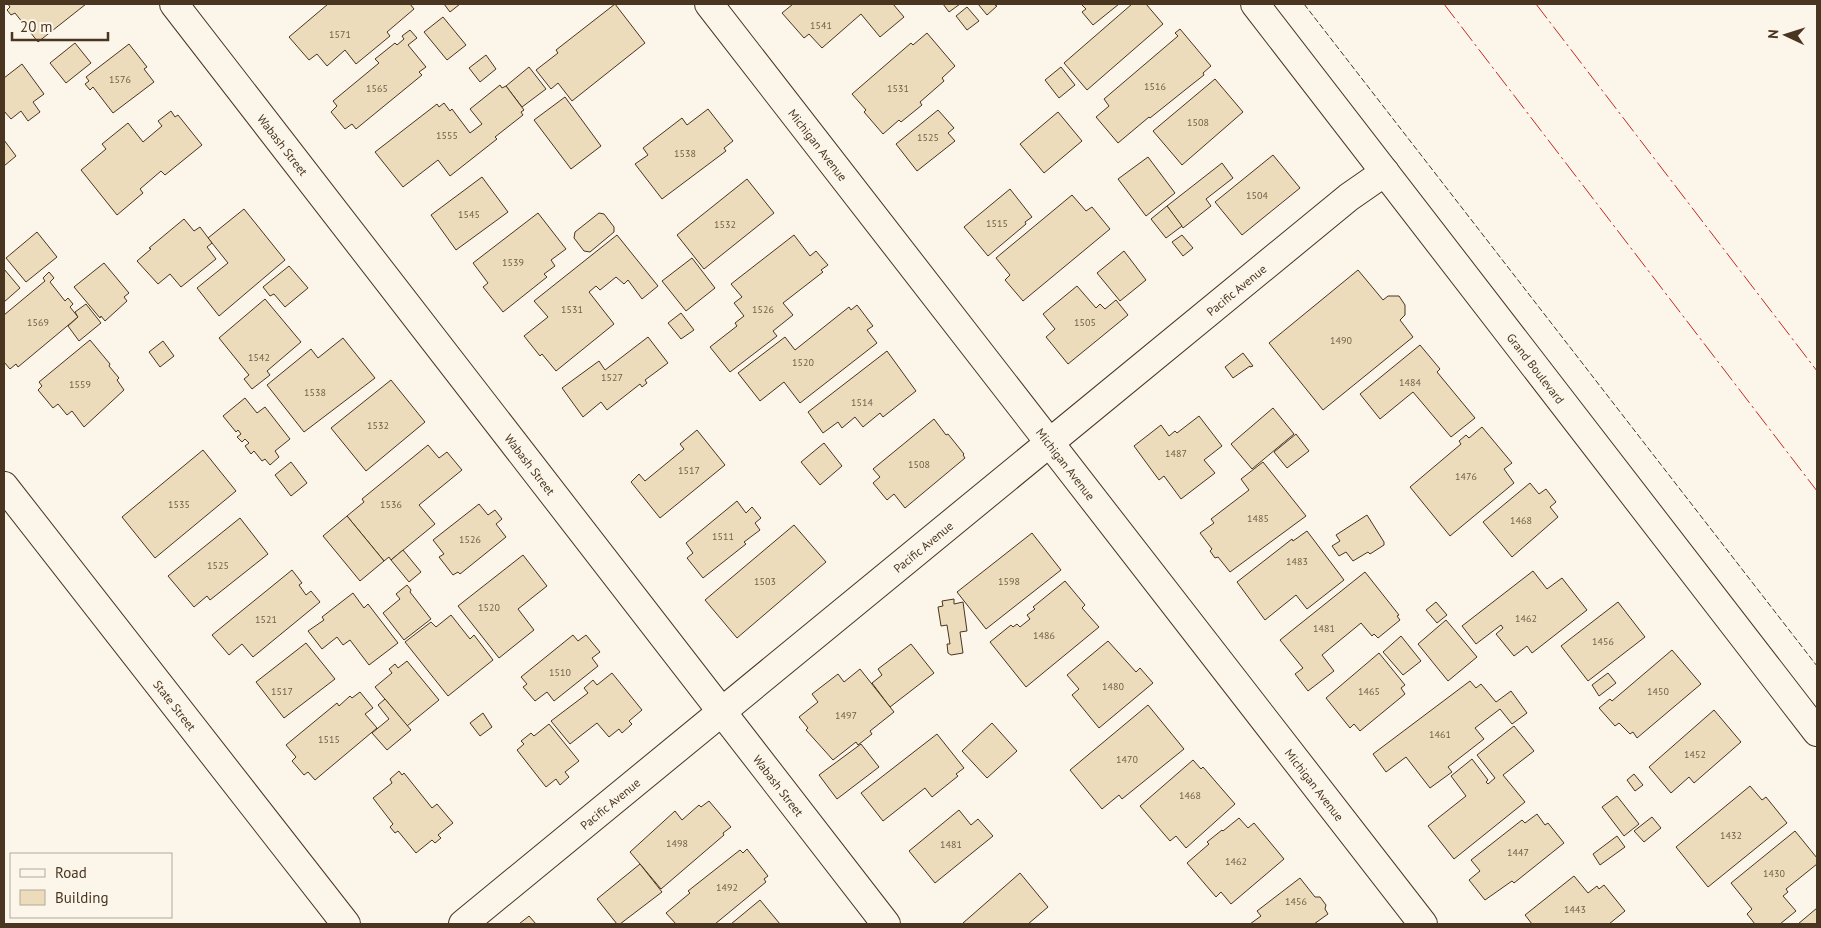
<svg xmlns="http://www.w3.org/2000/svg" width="1821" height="928" font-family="'PT Sans',sans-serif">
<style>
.building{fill:#ecdcbc;stroke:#4a3520}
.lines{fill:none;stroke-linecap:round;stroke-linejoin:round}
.minor-casing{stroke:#4a3520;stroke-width:30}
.minor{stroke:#fbf6e9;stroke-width:28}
.fence{stroke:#4a3520;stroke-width:1;stroke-dasharray:6 2.5;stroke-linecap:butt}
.power{stroke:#c62828;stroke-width:1;stroke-dasharray:18 4 2.5 4;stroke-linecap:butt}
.labels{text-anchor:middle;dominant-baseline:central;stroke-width:4;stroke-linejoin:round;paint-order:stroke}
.number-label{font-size:10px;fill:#725f47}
.street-label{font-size:12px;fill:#4a3520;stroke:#fbf6e9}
</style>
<rect width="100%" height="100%" fill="#fbf6e9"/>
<!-- building -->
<g class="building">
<polygon points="8,4 86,4 38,42 15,13 11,15 7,10 10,7"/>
<polygon points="328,4 410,4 414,9 387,32 390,36 356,64 345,50 327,66 317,54 309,60 289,37"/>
<polygon points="444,4 460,4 450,12"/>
<polygon points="615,4 645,43 572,101 558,83 551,89 536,70 558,53 556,50"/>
<polygon points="793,4 893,4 904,17 880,37 861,14 822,48 809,34 804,38 782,13"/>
<polygon points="943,4 960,4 949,12"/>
<polygon points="978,4 997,4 995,5 997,6 987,15"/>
<polygon points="1081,4 1119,4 1093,25 1082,12 1086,9"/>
<polygon points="1132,4 1146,4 1163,24 1087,90 1064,63"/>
<polygon points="967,7 979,21 967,30 956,16"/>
<polygon points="443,17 466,45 447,60 424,32"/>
<polygon points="1180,29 1211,66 1203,73 1204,75 1190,86 1150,118 1149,117 1118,143 1096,117 1109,106 1104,99 1178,36 1175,33"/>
<polygon points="410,30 417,38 408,45 426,67 419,72 422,75 356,129 352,124 345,129 331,112 337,106 333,101 379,63 375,59 395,43 397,45 404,39 402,36"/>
<polygon points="927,33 955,66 942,78 944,81 920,102 922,105 901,122 899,120 883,134 864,112 866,110 852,94 911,43 913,45"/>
<polygon points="75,43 91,63 66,83 50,63"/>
<polygon points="129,44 147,67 144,69 154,82 113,113 93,87 90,90 85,84 89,81 86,77"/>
<polygon points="486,55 496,69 480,82 469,68"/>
<polygon points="22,64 44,94 33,102 40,112 28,121 21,111 11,119 4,111 4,78"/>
<polygon points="529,67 546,89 522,107 506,86"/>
<polygon points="1061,67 1075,85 1059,98 1045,80"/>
<polygon points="1215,79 1243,112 1182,165 1153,131"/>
<polygon points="500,85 502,88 506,86 524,110 521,112 523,115 495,137 497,139 450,176 438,160 403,187 375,152 437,104 439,107 444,103 450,111 452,109 470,133 482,124 470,109"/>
<polygon points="565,97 601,146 571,169 534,120"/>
<polygon points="708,109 733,141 724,148 726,151 662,199 635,164 648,155 643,148 682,118 687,125"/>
<polygon points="938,110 954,128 948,133 955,141 917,171 896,144"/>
<polygon points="171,111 175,117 178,115 202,145 165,175 161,171 140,189 143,193 117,215 81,170 106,149 102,144 128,123 143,142 162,126 158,121"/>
<polygon points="1058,112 1082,141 1044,173 1020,144"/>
<polygon points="4,140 16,156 4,166"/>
<polygon points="1273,155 1300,188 1242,235 1215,202"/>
<polygon points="1148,157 1175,193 1146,216 1118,179"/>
<polygon points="1222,163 1233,178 1206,199 1211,206 1183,228 1167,206"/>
<polygon points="482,177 508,212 456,250 431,215"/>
<polygon points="747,179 774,213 704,269 677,235"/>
<polygon points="1010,189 1032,217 1025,222 1026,224 988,256 964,227"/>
<polygon points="1072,195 1086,211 1092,207 1110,229 1023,301 1005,280 1010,275 996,258"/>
<polygon points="1167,206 1182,226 1166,238 1151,219"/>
<polygon points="244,209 285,260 219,316 197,288 228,263 208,238"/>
<polygon points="538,213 566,249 551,260 555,266 544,274 547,277 503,312 483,287 488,283 473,263"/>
<polygon points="599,213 604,214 614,227 614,232 590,252 584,251 574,238 575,232"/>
<polygon points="184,219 194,231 200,227 212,243 207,247 216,259 181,287 170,274 158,284 137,261 151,249 149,248"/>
<polygon points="37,232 57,257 26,282 6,258"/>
<polygon points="617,235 658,286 642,299 628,280 624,284 616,277 600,290 596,286 589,292 614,324 556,371 542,354 540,356 524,336 548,317 534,301"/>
<polygon points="794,235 810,256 816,251 828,265 821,270 823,272 783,303 793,315 773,331 777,336 730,372 710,347 737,326 735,323 744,316 734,303 742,297 731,284"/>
<polygon points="1182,235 1193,248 1183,256 1172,242"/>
<polygon points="1124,251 1146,280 1120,301 1097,273"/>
<polygon points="692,258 715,288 686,311 662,281"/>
<polygon points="104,263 129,293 124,297 127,301 105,321 101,316 100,318 74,287"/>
<polygon points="289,266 308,288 285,307 274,294 270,296 263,287"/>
<polygon points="4,269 20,288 4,302"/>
<polygon points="1358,270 1383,300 1388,296 1399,296 1405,305 1405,315 1400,320 1413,337 1323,410 1269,343"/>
<polygon points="49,272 54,278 50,282 65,301 68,298 73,304 70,307 78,317 18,367 16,364 10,369 4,362 4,315 45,281 43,278"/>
<polygon points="1077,286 1096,308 1100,304 1105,309 1116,300 1128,315 1068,364 1046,337 1055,329 1043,314"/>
<polygon points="265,299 301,342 267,371 270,375 252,389 244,379 249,375 219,338"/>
<polygon points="86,304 101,323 79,341 68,326 78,317 75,312"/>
<polygon points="857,305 873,326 867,330 877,343 800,403 784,382 760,401 738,373 785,337 795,350 849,307 851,310"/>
<polygon points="681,313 694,330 681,339 668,323"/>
<polygon points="648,337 668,363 645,380 647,383 642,387 640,384 607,410 601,402 583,417 562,388 599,361 605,370"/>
<polygon points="343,338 375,378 304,432 267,385 311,349 318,358"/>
<polygon points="90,340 110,364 109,366 119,378 117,380 124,390 84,427 72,411 67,415 58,404 53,408 38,390 42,386 39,382"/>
<polygon points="163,341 174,356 160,367 149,352"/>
<polygon points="1420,345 1440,369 1437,372 1475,418 1451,437 1413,392 1380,419 1360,394"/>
<polygon points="887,351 916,391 883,417 880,413 863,427 855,417 842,428 838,422 823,433 808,412"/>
<polygon points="1243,353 1253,366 1250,367 1250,366 1233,378 1225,367"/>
<polygon points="391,380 425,422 366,471 331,428"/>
<polygon points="245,398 257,413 265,407 290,439 275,451 279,457 270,465 265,459 262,461 254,451 251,454 245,446 249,443 245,439 242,442 237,437 241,434 238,430 236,432 223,416"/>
<polygon points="1273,408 1294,434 1252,469 1231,444"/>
<polygon points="1199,416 1222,446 1204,460 1215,473 1181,499 1164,476 1159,480 1134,446 1161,425 1169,436 1175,431 1177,433"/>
<polygon points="934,419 946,435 948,434 964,454 963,455 965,458 905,508 894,494 887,500 873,483 880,477 873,469"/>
<polygon points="1482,427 1512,463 1504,469 1514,483 1450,536 1410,487 1461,444 1459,441 1466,435 1469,438"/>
<polygon points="697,430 725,465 660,518 631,482 639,474 645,481 684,449 680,444"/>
<polygon points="1296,434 1309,451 1287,468 1274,452"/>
<polygon points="824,443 842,466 820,485 801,462"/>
<polygon points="428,445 439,458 447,452 462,470 419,505 435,524 391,560 389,557 384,561 347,516 364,502 362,499"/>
<polygon points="203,450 236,491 155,558 122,517"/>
<polygon points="291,462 307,483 291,496 275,475"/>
<polygon points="1263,462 1306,516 1230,572 1218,557 1215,558 1210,551 1212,549 1200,533 1214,523 1211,519 1249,490 1241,479"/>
<polygon points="1530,483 1539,494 1546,489 1556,502 1550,507 1558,517 1512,557 1483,522"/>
<polygon points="737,501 746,513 752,507 761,518 755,523 760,530 744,542 746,544 703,578 687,558 693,553 686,543"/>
<polygon points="479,504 488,515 495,510 502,519 496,524 506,537 460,574 458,572 453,575 439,557 444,554 433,540"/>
<polygon points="1367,515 1384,542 1384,545 1370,554 1368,552 1353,561 1346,552 1339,556 1332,546 1340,541 1336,535"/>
<polygon points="347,516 384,561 360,581 323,536"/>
<polygon points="240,518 268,554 210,600 207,596 194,607 168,576"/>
<polygon points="794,525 826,562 737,638 705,600"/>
<polygon points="1307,531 1344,580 1307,609 1296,595 1265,620 1237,582 1292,539 1293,541"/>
<polygon points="1032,533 1061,570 986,629 957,592"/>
<polygon points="403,550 421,572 409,582 391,560"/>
<polygon points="523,555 547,586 518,609 534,630 499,658 458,606"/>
<polygon points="292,570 302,583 299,585 306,595 311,591 320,602 253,657 242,644 229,655 212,635"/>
<polygon points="1533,571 1547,589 1562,578 1587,610 1532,653 1527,646 1514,656 1496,634 1503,628 1501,625 1476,644 1462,626"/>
<polygon points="1365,572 1399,615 1397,616 1400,620 1378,638 1374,634 1372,636 1361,623 1322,655 1334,671 1308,691 1295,674 1303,668 1280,640"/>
<polygon points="1065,581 1085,605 1082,608 1099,627 1026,687 990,642 1011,625 1013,627 1017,624 1020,627 1030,619 1027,615 1035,609 1033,607"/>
<polygon points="407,585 411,590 410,592 431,619 404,640 383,613 400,599 396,594"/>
<polygon points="353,593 364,608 368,604 398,643 369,665 350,640 343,645 337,637 322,649 308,631 324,620 322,617"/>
<polygon points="954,599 954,604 963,602 967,631 960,632 963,653 951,655 948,653 947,644 950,644 947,625 941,626 938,607 943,606 942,601"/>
<polygon points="1436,602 1447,615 1437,623 1426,610"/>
<polygon points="1618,602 1645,637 1588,681 1561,646"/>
<polygon points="451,615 470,639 474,635 493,660 448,696 405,642 431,622 436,627"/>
<polygon points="1446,620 1477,657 1448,681 1418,644"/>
<polygon points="573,635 578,641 586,635 600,652 592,658 598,666 554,701 547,692 535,701 523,687 527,684 521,677"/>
<polygon points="1401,636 1421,661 1403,675 1383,652"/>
<polygon points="1108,641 1136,672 1140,668 1153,683 1099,728 1072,695 1079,689 1067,675"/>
<polygon points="306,643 335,679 284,718 256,682"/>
<polygon points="911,644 934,673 890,707 872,683 882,675 878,669"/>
<polygon points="1672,650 1701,684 1637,738 1633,732 1630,734 1619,723 1615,726 1599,708 1610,699 1612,701"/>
<polygon points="1379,653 1405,685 1401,688 1405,694 1360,731 1354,724 1350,728 1326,698"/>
<polygon points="407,661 439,700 407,726 375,687 392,673 389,669 395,664 398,668"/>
<polygon points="860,669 894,712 870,731 872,734 858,745 856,742 833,760 806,730 808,728 799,717 818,702 812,694 838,674 844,682"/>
<polygon points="612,673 642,710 629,721 632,724 622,733 619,729 609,737 597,723 570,744 551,721 588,693 584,688 593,680 597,685"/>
<polygon points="1608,673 1616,683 1599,696 1592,685"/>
<polygon points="1470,681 1476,688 1481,684 1496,702 1511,691 1527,713 1512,724 1500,709 1475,728 1484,739 1448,767 1452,772 1430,788 1406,757 1386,772 1373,754"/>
<polygon points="360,692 373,708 365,714 377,728 315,780 308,772 304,775 292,761 296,757 286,745 337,703 339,706 350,696 352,698"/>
<polygon points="385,699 411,730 387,750 372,733 389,719 378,705"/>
<polygon points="1148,705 1184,749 1122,799 1119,795 1102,809 1070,770"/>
<polygon points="1714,710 1741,742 1694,783 1689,777 1671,793 1649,767"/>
<polygon points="483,713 492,727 480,736 470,723"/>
<polygon points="992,723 1017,751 987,778 962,751"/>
<polygon points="549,724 579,761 565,772 569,777 560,785 556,779 546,787 517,750 524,744 521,741 531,733 534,736"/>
<polygon points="1514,726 1534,751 1503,775 1525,802 1454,859 1428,826 1466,796 1451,776 1472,759 1488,780 1486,782 1488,784 1495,778 1477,755"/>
<polygon points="937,734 964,768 956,774 958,776 932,797 925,788 883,821 861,793"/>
<polygon points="861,744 879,767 837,799 819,775"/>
<polygon points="1193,760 1201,769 1203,767 1235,804 1186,848 1176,836 1170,841 1140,806"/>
<polygon points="399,771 402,775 404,773 432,808 437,804 453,823 438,835 441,838 435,843 432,840 416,853 398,831 395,833 390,827 393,824 373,798 392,783 390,779"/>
<polygon points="1634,774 1643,785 1635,791 1627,780"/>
<polygon points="1750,786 1762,800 1766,797 1787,823 1708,887 1676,847"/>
<polygon points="1617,796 1639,824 1624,836 1602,807"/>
<polygon points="709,801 731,827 723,833 724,835 661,889 630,852 675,811 682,820 699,805 701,807"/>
<polygon points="959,810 971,825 978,819 993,836 935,883 909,851"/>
<polygon points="1537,814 1545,825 1548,823 1564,843 1514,883 1512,881 1485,900 1469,880 1480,871 1471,860 1522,820 1525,823"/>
<polygon points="1652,817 1661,828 1644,842 1634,831"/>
<polygon points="1239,818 1248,828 1254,823 1284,859 1231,904 1221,892 1216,897 1187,863 1209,844 1207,842 1222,830 1223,831"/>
<polygon points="1795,831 1817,858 1817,864 1786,889 1788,892 1783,896 1796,911 1780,924 1755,924 1747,914 1752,909 1731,883"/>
<polygon points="1617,836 1625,847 1600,865 1593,854"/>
<polygon points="747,849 768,876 764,879 766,882 715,924 676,924 666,913 690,893 688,891 740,850 743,853"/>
<polygon points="640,864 662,892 620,924 617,924 597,899"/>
<polygon points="1020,873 1048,907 1028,924 964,924 963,923"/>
<polygon points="1574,876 1588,893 1597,886 1599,889 1604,885 1625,911 1609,924 1532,924 1525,915"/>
<polygon points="1300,878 1315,897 1320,897 1326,905 1325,909 1328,914 1314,924 1250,924 1261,916 1257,911"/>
<polygon points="760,900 780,924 731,924"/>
<polygon points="1817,908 1817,924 1798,924"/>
<polygon points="529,916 536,924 519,924"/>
</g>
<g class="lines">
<defs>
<g id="minor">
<path id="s1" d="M174,4L886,924"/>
<path id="s2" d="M709,4L1423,924"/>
<path id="s3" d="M1255,4L1817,732"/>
<path id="s4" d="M4,486L346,924"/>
<path id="s5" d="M463,924L1349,197L1385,172"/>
</g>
</defs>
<!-- minor casing -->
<use href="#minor" class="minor-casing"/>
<!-- minor -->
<use href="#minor" class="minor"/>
<!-- fence -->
<polyline class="fence" points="1304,4 1817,666"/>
<!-- power -->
<g class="power">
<polyline points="1444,4 1817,491"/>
<polyline points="1536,4 1817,371"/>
</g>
</g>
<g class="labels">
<!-- number labels -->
<g class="number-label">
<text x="821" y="25">1541</text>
<text x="340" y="34">1571</text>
<text x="120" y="79">1576</text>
<text x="1155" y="86">1516</text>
<text x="377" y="88">1565</text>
<text x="898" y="88">1531</text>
<text x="1198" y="122">1508</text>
<text x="447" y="135">1555</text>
<text x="928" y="137">1525</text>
<text x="685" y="153">1538</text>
<text x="1257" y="195">1504</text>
<text x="469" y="214">1545</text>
<text x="997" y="223">1515</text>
<text x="725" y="224">1532</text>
<text x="513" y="262">1539</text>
<text x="572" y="309">1531</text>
<text x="763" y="309">1526</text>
<text x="38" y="322">1569</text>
<text x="1085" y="322">1505</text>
<text x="1341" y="340">1490</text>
<text x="259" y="357">1542</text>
<text x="803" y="362">1520</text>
<text x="612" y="377">1527</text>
<text x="1410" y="382">1484</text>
<text x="80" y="384">1559</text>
<text x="315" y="392">1538</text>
<text x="862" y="402">1514</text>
<text x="378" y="425">1532</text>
<text x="1176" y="453">1487</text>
<text x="919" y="464">1508</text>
<text x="689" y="470">1517</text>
<text x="1466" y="476">1476</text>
<text x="179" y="504">1535</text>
<text x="391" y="504">1536</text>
<text x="1258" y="518">1485</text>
<text x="1521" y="520">1468</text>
<text x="723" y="536">1511</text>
<text x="470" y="539">1526</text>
<text x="1297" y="561">1483</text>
<text x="218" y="565">1525</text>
<text x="765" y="581">1503</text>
<text x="1009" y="581">1598</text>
<text x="489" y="607">1520</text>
<text x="1526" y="618">1462</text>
<text x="266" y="619">1521</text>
<text x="1324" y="628">1481</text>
<text x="1044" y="635">1486</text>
<text x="1603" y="641">1456</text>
<text x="560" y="672">1510</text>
<text x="1113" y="686">1480</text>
<text x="282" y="691">1517</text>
<text x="1369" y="691">1465</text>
<text x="1658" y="691">1450</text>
<text x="846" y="715">1497</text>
<text x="1440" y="734">1461</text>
<text x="329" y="739">1515</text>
<text x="1695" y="754">1452</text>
<text x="1127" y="759">1470</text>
<text x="1190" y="795">1468</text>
<text x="1731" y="835">1432</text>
<text x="677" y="843">1498</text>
<text x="951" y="844">1481</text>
<text x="1518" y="852">1447</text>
<text x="1236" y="861">1462</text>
<text x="1774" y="873">1430</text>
<text x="727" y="887">1492</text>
<text x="1296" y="901">1456</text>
<text x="1575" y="909">1443</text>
</g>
<!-- street labels -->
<g class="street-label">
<text stroke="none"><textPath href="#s1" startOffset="178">Wabash Street</textPath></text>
<text stroke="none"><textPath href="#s2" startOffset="178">Michigan Avenue</textPath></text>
<text stroke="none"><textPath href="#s5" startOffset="1000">Pacific Avenue</textPath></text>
<text stroke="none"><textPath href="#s3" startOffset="460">Grand Boulevard</textPath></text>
<text stroke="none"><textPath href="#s1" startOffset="582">Wabash Street</textPath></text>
<text stroke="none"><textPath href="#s2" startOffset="582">Michigan Avenue</textPath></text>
<text stroke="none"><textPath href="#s5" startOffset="595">Pacific Avenue</textPath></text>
<text stroke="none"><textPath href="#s4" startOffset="278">State Street</textPath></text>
<text stroke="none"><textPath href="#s1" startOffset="988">Wabash Street</textPath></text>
<text stroke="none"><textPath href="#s2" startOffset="988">Michigan Avenue</textPath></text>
<text stroke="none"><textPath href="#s5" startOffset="190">Pacific Avenue</textPath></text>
</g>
</g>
<!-- border -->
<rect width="1821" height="928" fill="none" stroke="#4a3520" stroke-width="10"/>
<!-- legend -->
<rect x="10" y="853" width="162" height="65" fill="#fbf6e9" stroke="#b4a999"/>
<rect x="20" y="869" width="25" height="8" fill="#fbf6e9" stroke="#b4a999"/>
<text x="55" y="878" font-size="15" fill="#4a3520">Road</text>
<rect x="20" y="890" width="25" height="15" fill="#ecdcbc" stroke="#b4a999"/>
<text x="55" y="903" font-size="15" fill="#4a3520">Building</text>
<!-- north arrow -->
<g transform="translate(1786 35) rotate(274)" stroke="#fbf6e9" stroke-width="4" paint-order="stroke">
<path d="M0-4L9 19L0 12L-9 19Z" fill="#4a3520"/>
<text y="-8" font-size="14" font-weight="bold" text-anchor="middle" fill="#4a3520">N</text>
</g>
<!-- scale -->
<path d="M12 32v8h96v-8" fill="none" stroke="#4a3520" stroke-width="2.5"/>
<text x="20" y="32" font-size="15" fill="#4a3520" stroke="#fbf6e9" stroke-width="4" paint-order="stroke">20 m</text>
</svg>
